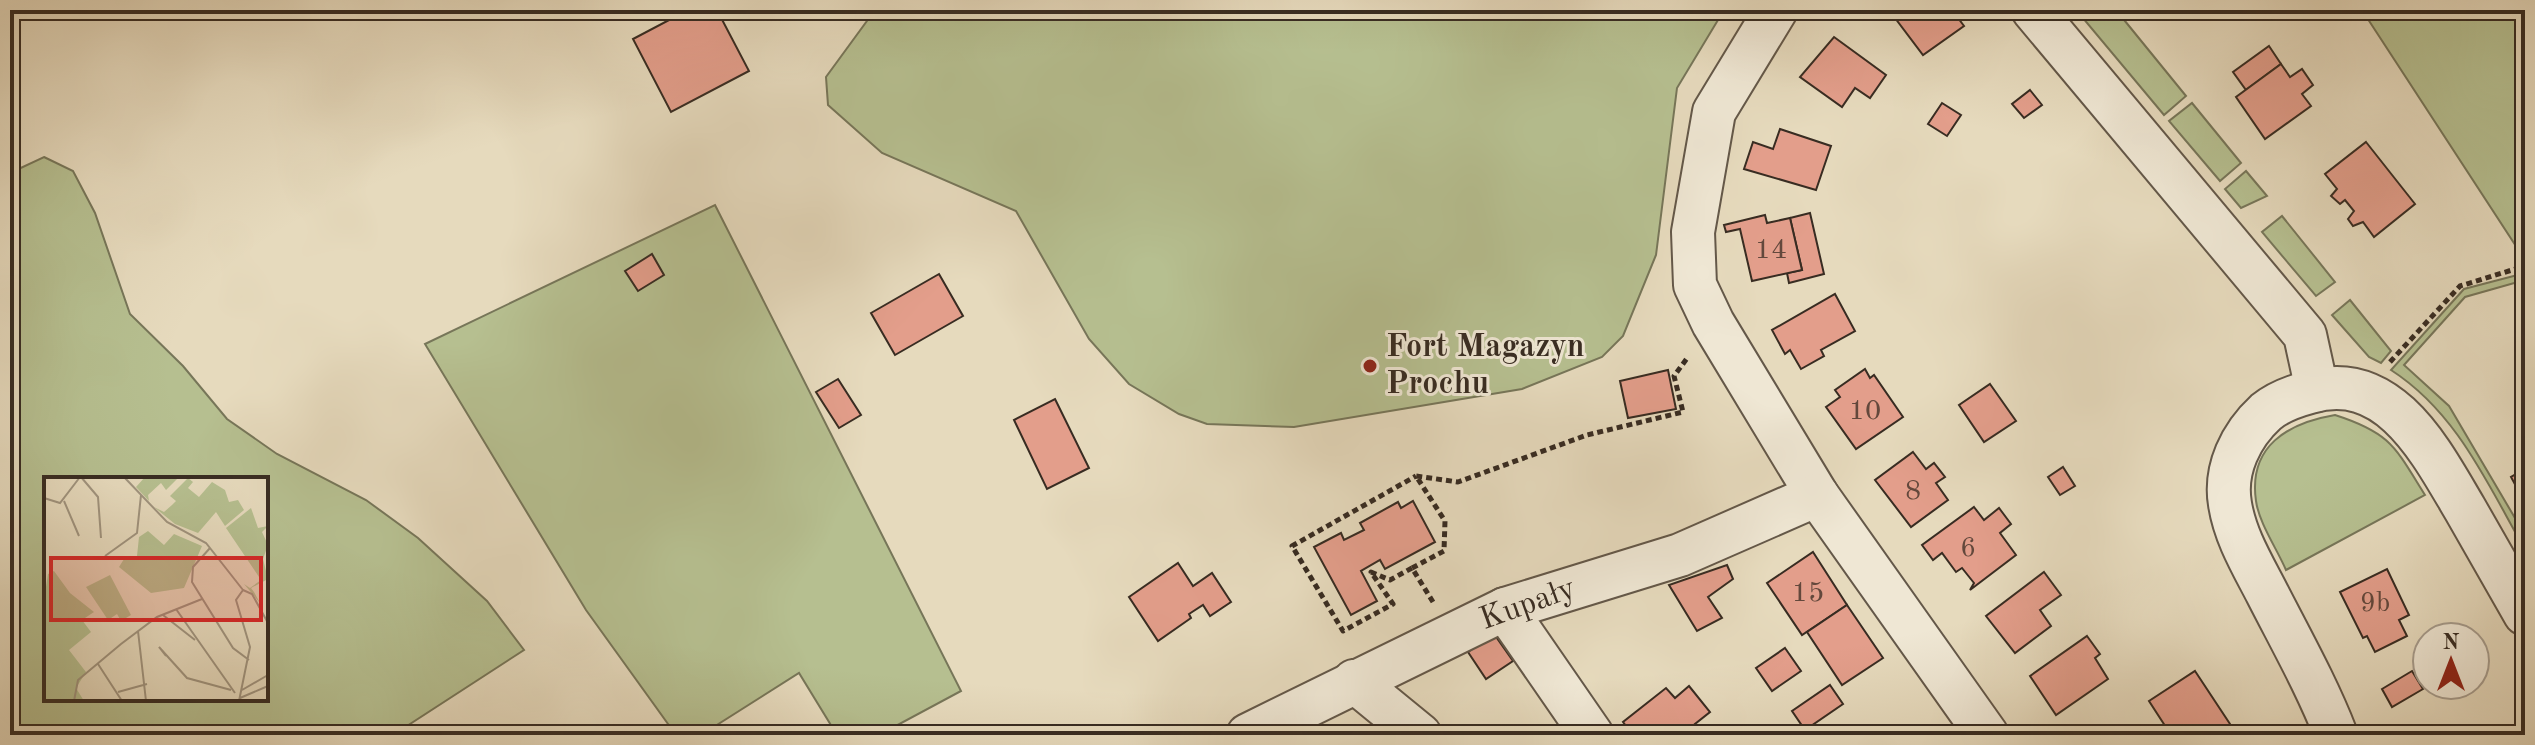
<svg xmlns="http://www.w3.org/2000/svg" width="2535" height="745" font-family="'Old Standard TT',serif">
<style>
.green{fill:#b6bf90;stroke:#777659;stroke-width:2;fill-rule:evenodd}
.building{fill:#e39e8b;stroke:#382c22;stroke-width:2}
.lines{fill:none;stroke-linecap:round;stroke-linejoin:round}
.street-casing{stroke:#645849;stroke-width:46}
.path{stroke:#382c22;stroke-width:5;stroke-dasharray:6 4;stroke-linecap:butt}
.street{stroke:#efe7d4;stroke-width:42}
.poi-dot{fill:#8f2418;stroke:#efe7d4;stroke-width:3}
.labels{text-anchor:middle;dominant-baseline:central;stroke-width:6;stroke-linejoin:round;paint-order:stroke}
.number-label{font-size:28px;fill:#63483c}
.poi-label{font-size:32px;font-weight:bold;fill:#382c22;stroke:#efe7d4;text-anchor:start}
.street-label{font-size:32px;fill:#382c22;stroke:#efe7d4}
.inset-road{fill:none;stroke:#a0947f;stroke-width:2}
.view{fill:#d62828;fill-opacity:0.15;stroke:#d62828;stroke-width:4}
.inset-edge{fill:none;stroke:#382c22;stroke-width:4}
</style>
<rect width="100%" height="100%" fill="#e6dabd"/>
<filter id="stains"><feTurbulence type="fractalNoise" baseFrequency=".0025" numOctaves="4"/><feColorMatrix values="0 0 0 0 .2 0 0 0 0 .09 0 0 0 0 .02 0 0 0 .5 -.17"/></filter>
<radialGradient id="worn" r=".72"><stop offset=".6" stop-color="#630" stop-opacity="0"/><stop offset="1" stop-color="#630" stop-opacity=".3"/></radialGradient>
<!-- green -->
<g class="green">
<polygon points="875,10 1724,10 1677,88 1656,255 1623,336 1602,357 1522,389 1294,427 1207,424 1179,414 1129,384 1089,339 1016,211 882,153 828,105 826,77"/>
<polygon points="2116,10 2186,96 2164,115 2077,11"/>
<polygon points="2362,10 2525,10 2525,260"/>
<polygon points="2192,103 2241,163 2220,181 2169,121"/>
<path d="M44,157L73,171L95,213L130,314L183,366L227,419L277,454L366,500L418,538L487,601L524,650L393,735H10V173ZM46,479H266V699H46Z"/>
<polygon points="2246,171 2267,196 2241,208 2225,189"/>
<polygon points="715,205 961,691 879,735 837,735 799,673 701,735 676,735 586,610 425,344"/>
<polygon points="2282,216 2335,282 2316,296 2262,232"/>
<path d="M2525,273V280L2465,297L2404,365L2449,406L2525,535L2523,546C2486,481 2456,412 2391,370L2464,289Z"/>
<polygon points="2350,300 2391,351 2381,363 2369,357 2332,315"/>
<path d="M2335,415C2391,433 2395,447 2425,495L2286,570C2277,549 2259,523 2256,501C2248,446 2288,423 2335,415Z"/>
</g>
<!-- building -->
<g class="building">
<polygon points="688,10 717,10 749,71 671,112 633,39"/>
<polygon points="1889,10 1952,10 1964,26 1923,55"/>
<polygon points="1834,37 1886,75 1870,98 1855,88 1842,107 1800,77"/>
<polygon points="2269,46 2281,64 2246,90 2233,72"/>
<polygon points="2281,64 2290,77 2302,69 2313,85 2302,94 2311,106 2265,139 2236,97"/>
<polygon points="2030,90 2042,105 2024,118 2012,104"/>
<polygon points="1942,103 1961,115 1947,136 1928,124"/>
<polygon points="1780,129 1831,146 1816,190 1744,169 1753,142 1773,149"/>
<polygon points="2366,142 2415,204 2374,237 2363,222 2353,226 2348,219 2354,211 2345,200 2340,204 2331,196 2337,189 2325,174"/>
<polygon points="1810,213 1824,274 1789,283 1787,273 1802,270 1790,218"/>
<polygon points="1765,215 1767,223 1790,218 1802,270 1752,281 1740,229 1726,232 1724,225"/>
<polygon points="652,254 664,275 638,291 625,271"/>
<polygon points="939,274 963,316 895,355 871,313"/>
<polygon points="1835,294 1855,331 1821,350 1824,356 1801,369 1790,350 1785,354 1772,330"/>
<polygon points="1865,369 1870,378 1874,375 1903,417 1856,449 1826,407 1840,397 1835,390"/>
<polygon points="1668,370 1676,409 1628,418 1620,381"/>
<polygon points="838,379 861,415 839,428 816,392"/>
<polygon points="1990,384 2016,421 1984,442 1959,405"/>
<polygon points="1055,399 1089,468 1047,489 1014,420"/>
<polygon points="1913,452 1926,469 1934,463 1945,477 1936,483 1948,500 1911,527 1875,480"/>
<polygon points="2063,467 2075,486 2060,495 2048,477"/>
<polygon points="2525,469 2525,503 2511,477"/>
<polygon points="1413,501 1435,542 1385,569 1380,560 1361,571 1377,601 1351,615 1314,547 1341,533 1344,540 1364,530 1360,523 1398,502 1401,508"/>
<polygon points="1974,507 1984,520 1999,508 2011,524 2000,533 2016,555 1970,590 1974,583 1962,568 1956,572 1942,553 1933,560 1922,545"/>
<polygon points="1813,552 1847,605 1802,635 1767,583"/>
<polygon points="1178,563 1193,586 1212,573 1231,602 1210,616 1203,605 1189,614 1191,618 1158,641 1129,597"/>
<polygon points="1727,565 1733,579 1708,597 1722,618 1697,631 1669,585"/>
<polygon points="2387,569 2409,615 2399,620 2407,636 2375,652 2367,636 2363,638 2340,592"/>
<polygon points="2044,572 2061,595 2040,610 2051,626 2015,653 1986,616"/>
<polygon points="1847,605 1883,658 1842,685 1807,632"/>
<polygon points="1494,634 1513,661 1486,679 1468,652"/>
<polygon points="2087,636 2100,654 2095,658 2108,679 2056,715 2030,676"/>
<polygon points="1785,648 1801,671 1772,691 1756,668"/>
<polygon points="2195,671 2230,724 2214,735 2171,735 2149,701"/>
<polygon points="2412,671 2423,689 2392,707 2382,689"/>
<polygon points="1830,685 1843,704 1805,730 1792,711"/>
<polygon points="1689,686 1710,712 1695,724 1704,735 1633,735 1623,722 1666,688 1675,698"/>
</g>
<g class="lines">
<defs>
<g id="street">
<polyline points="1776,10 1714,112 1693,232 1695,285 1713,323 1817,495 1987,735"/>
<polyline points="2033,10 2305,335 2317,390"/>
<polyline points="1505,609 1592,735"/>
<polyline points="1354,681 1420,735"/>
<polyline points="1248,735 1505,609 1680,555 1817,495"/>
<path d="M2336,735C2317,686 2291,640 2267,593C2252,564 2235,536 2230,504C2224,469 2241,435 2266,412C2278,402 2295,396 2310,392C2390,369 2431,452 2465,509C2485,544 2505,579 2525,614"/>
</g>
</defs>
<!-- street casing -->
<use href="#street" class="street-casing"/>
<!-- path -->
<g class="path">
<polyline points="2390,362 2460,286 2525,266"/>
<polyline points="1412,568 1390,580 1371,572 1393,604 1343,631 1292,546 1416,476"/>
<polyline points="1433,602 1412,568 1444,551 1445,521 1416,476 1458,482 1587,435 1683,412 1674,376 1688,357"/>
</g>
<!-- street -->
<use href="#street" class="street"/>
</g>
<!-- markers -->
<circle class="poi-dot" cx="1370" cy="366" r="8"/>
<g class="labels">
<!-- number labels -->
<g class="number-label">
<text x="1771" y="251">14</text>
<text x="1865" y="412">10</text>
<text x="1913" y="492">8</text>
<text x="1968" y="549">6</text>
<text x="1808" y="594">15</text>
<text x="2375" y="604">9b</text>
</g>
<!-- poi labels -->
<g class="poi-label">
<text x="1386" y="348">Fort Magazyn<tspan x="1386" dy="37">Prochu</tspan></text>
</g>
<!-- street labels -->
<g class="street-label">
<text transform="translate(1528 605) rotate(-20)">Kupały</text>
</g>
</g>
<!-- overview -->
<g transform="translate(44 477)">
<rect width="224" height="224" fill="#e6dabd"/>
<path d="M101,0H135L122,13L117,6L104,18L105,24L92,10ZM144,1L149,5L144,11L155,20L168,5L181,13L185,25L194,23L200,33L181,49L172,35L154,56L131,47L110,30L120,35L128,28L132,24L126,19ZM207,31L214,51L224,49L218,55L224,68L219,82L224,102L207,111L210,115L216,126L200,107L206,111L217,103L182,51ZM104,54L120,68L130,57L158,69L140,111L107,116L75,90L80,82L93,79L95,60ZM10,94L26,116L50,135L38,143L47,155L25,173L42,195L32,211L40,224L0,222V123L4,97ZM66,98L87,138L77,144L73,137L64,143L42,110Z" fill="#b6bf90"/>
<path class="inset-road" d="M37,0L54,20L57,61M80,0L123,45L162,66L199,113M0,21L16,26L36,0M20,24L35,59M166,71L149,90L148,105L189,171L205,183M61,79L93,56L97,18M199,113L208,117L224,146M132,132L191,216M119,138L151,163M94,154L102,224M122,179L115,170L143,201L187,213M54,187L78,224M198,213L224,198M74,215L103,207M196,221L224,209M30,224L34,203L77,167L113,140L158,122M195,224L206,170L192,123L199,113"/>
<path class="view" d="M7,81H217V143H7Z"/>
<rect width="224" height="224" class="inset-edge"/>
</g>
<!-- margin -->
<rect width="2535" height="745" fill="none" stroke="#e6dabd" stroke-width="40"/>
<rect x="12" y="12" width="2511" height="721" fill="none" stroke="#382c22" stroke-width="4"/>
<rect x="20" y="20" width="2495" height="705" fill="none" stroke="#382c22" stroke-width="2"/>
<!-- north arrow -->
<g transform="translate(2451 661)"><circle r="38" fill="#efe7d4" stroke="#a69c8d" stroke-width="2"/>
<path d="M0-6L14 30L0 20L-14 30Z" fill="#8f2418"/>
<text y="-12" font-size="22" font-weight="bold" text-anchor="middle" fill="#382c22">N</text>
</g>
<rect width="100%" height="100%" filter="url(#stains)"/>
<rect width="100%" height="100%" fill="url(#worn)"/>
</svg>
